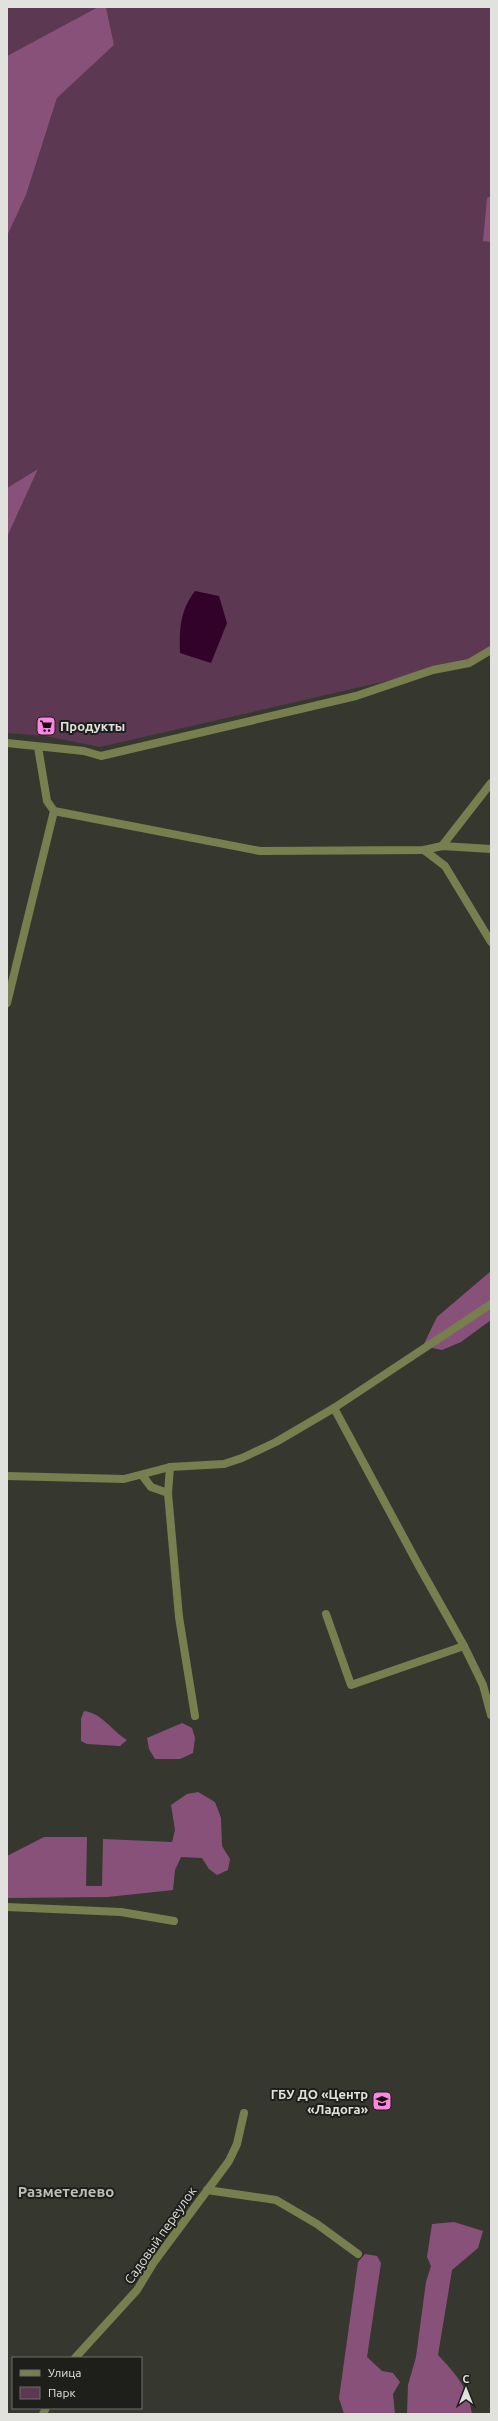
<svg xmlns="http://www.w3.org/2000/svg" width="498" height="2421" font-family="Ubuntu,sans-serif">
<style>
.green{fill:#5c3853}
.forest{fill:#88517a}
.water{fill:#33022a}
.lines{fill:none;stroke-linecap:round;stroke-linejoin:round}
.street{stroke:#787f4f;stroke-width:8}
.labels{text-anchor:middle;dominant-baseline:central;stroke-width:4;stroke-linejoin:round;paint-order:stroke}
.poi-label{font-size:13px;font-weight:bold;fill:#e1e2dd;stroke:#1e1e1b;text-anchor:start}
.street-label{font-size:13px;fill:#e1e2dd;stroke:#1e1e1b}
.quarter-label{font-size:15px;font-weight:bold;fill:#bec0b7;stroke:#1e1e1b}
</style>
<rect width="100%" height="100%" fill="#363830"/>
<!-- green -->
<g class="green">
<polygon points="7,7 98,7 7,56"/>
<polygon points="106,7 491,7 491,648 468,660 448,667 100,747 45,736 7,733 7,537 38,469 7,488 7,236 26,195 57,98 114,45"/>
</g>
<!-- forest -->
<g class="forest">
<polygon points="98,7 106,7 114,45 57,98 26,195 7,236 7,56"/>
<polygon points="491,196 491,242 483,241 487,198"/>
<polygon points="38,469 7,537 7,488"/>
<polygon points="491,1271 491,1320 461,1342 442,1350 423,1346 437,1317"/>
<path d="M84,1711C102,1713 112,1731 127,1740L120,1746L87,1744L81,1741V1719Z"/>
<polygon points="182,1723 192,1728 195,1738 193,1753 180,1759 155,1759 149,1749 147,1738"/>
<polygon points="198,1792 215,1802 221,1818 222,1846 230,1859 228,1870 217,1875 209,1869 202,1858 181,1857 175,1870 173,1890 108,1897 7,1898 7,1856 44,1837 87,1837 86,1886 102,1886 103,1839 172,1842 175,1830 171,1805 187,1794"/>
<path d="M454,2222L483,2231L478,2248L452,2270L438,2355C456,2374 468,2387 472,2414H407L408,2385L416,2357L426,2282L431,2266L427,2257L432,2224Z"/>
<polygon points="365,2254 377,2256 381,2263 367,2357 382,2371 393,2373 400,2382 393,2394 395,2414 344,2414 339,2398 358,2262"/>
</g>
<!-- water -->
<path class="water" d="M195,591L219,596L227,623L211,663L180,653C179,630 180,610 195,591Z"/>
<g class="lines">
<!-- street -->
<g class="street">
<polyline points="7,743 84,751 101,756 356,696 433,670 469,663 491,650"/>
<polyline points="54,811 260,851 424,850 442,846 491,849"/>
<polyline points="442,846 491,783"/>
<polyline points="424,850 445,866 491,942"/>
<polyline points="7,1003 54,811 47,801 38,747"/>
<polyline points="334,1408 420,1568 464,1646 483,1685 491,1715"/>
<polyline points="170,1467 168,1493 179,1617 195,1716"/>
<polyline points="142,1475 151,1487 168,1493"/>
<polyline points="7,1476 124,1479 170,1467 224,1464 242,1458 276,1442 334,1408 491,1304"/>
<polyline points="326,1614 351,1685 464,1646"/>
<polyline points="7,1907 121,1912 174,1921"/>
<polyline points="207,2190 276,2200 317,2224 358,2254"/>
<polyline points="75,2358 137,2290 154,2262 229,2161 237,2144 244,2113"/>
<polyline points="43,2414 46,2408"/>
</g>
</g>
<!-- icons -->
<defs>
<symbol id="supermarket-square" viewBox="-11 -11 22 22"><rect x="-9" y="-9" width="18" height="18" rx="4" fill="#fd86e1" stroke="#1e1e1b"/><path d="M-6-5.5h2.5l.6 2H6L4.5 2H-2.5L-4.4-4H-6ZM-1.5 3.2a1.3 1.3 0 1 0 .1 0ZM3 3.2a1.3 1.3 0 1 0 .1 0Z" fill="#111"/></symbol>
<symbol id="school-square" viewBox="-11 -11 22 22"><rect x="-9" y="-9" width="18" height="18" rx="4" fill="#fd86e1" stroke="#1e1e1b"/><path d="M0-5L7-2L0 1L-7-2ZM-4 1L0 2.5L4 1V4Q0 6-4 4Z" fill="#111"/></symbol>
</defs>
<g fill-rule="evenodd">
<use href="#supermarket-square" x="35" y="715" width="22" height="22"/>
<use href="#school-square" x="371" y="2090" width="22" height="22"/>
</g>
<g class="labels">
<!-- poi labels -->
<g class="poi-label">
<text x="60" y="726">Продукты</text>
<text x="368" y="2094" text-anchor="end">ГБУ ДО «Центр<tspan x="368" dy="15">«Ладога»</tspan></text>
</g>
<!-- street labels -->
<g class="street-label">
<text transform="translate(160 2235) rotate(-55)">Садовый переулок</text>
</g>
<!-- quarter labels -->
<g class="quarter-label">
<text x="66" y="2191">Разметелево</text>
</g>
</g>
<!-- border -->
<rect width="498" height="2421" fill="none" stroke="#e1e2dd" stroke-width="16"/>
<!-- legend -->
<rect x="12" y="2357" width="130" height="52" fill="#1e1e1b" stroke="#6c6c69"/>
<rect x="20" y="2370" width="20" height="6" fill="#787f4f" stroke="#6c6c69"/>
<text x="48" y="2377" font-size="12" fill="#e1e2dd">Улица</text>
<rect x="20" y="2387" width="20" height="12" fill="#5c3853" stroke="#6c6c69"/>
<text x="48" y="2397" font-size="12" fill="#e1e2dd">Парк</text>
<!-- north arrow -->
<g transform="translate(466 2389)" stroke="#1e1e1b" stroke-width="3" paint-order="stroke">
<path d="M0-3L7 15L0 10L-7 15Z" fill="#e1e2dd"/>
<text y="-6" font-size="11" font-weight="bold" text-anchor="middle" fill="#e1e2dd">С</text>
</g>
</svg>
